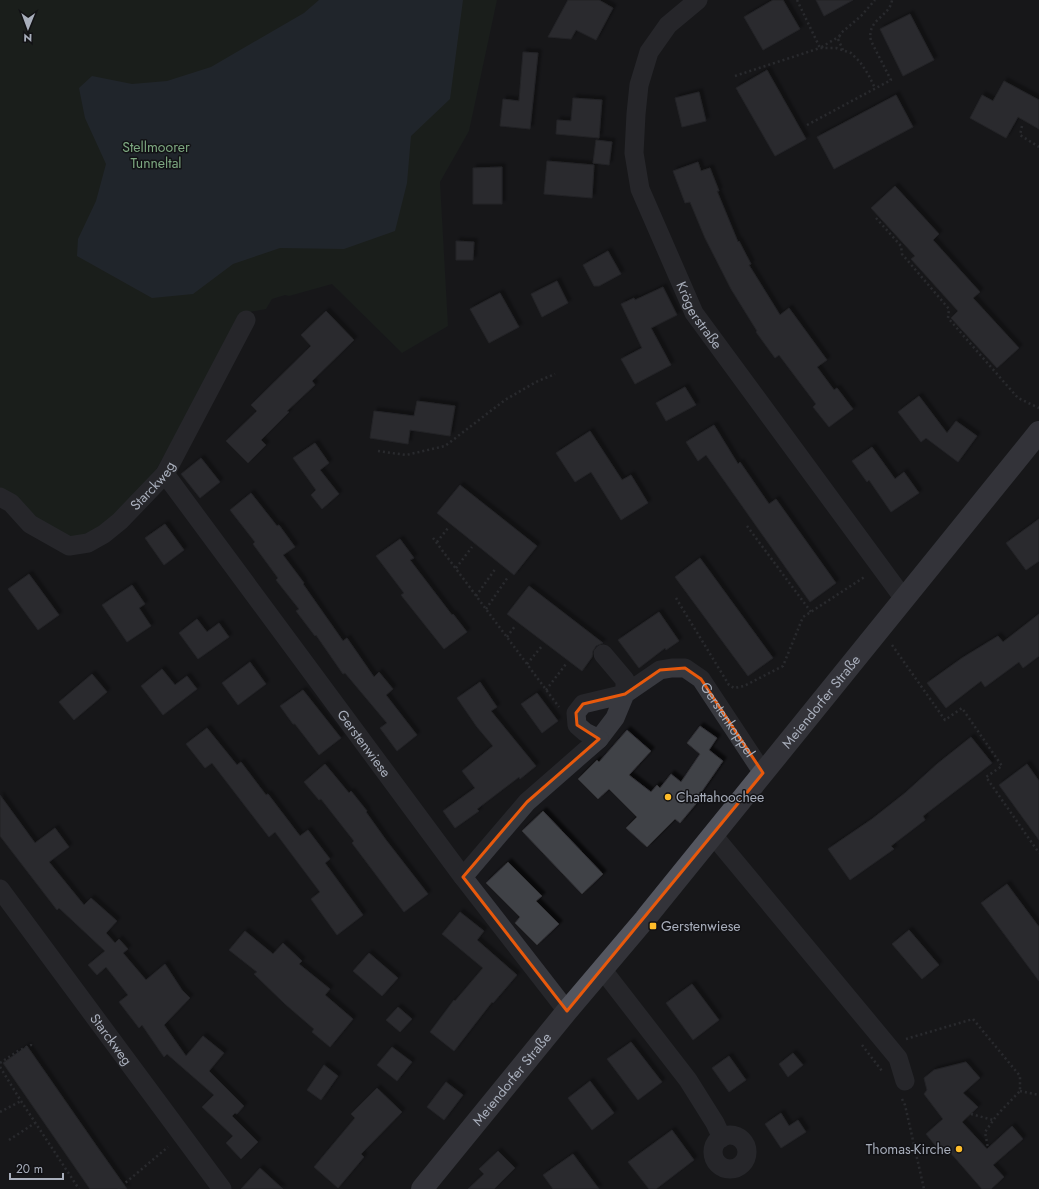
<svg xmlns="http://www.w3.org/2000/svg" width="1039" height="1189" font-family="Jost,sans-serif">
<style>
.green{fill:#1d261e}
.water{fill:#2c3640}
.building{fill:#414247;stroke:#313136;filter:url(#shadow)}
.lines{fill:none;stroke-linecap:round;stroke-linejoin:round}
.path{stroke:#3e4046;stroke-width:2.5;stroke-dasharray:2 3;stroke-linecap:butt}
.minor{stroke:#38393f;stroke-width:19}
.major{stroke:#54565f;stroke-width:22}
.marked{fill:none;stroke:#e8590c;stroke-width:3;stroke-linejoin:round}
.poi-dot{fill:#ffbd2a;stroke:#121215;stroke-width:1.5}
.labels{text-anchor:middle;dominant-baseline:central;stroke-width:3;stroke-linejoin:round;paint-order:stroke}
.park-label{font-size:14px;fill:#7da881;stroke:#121215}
.street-label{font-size:14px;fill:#a8aebb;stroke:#121215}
.poi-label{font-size:14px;fill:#a8aebb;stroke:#121215;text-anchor:start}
</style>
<defs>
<filter id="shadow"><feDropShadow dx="3.5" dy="-3.5" stdDeviation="1" flood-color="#0009"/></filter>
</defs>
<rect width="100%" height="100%" fill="#17171a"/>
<!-- green -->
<polygon class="green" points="0,0 497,0 469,131 440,182 448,326 402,353 332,284 289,296 285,295 272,299 266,309 244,313 156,470 120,514 93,535 69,540 54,533 0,490"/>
<!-- water -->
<polygon class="water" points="319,0 463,0 450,99 411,136 407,183 395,231 344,249 280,248 233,264 193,294 152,298 77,256 78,239 96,201 106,164 85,118 79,88 92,76 132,84 167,81 211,67 304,13"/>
<!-- building -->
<g class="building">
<polygon points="568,0 599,0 613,8 596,40 576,30 571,39 548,37"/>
<polygon points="773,0 783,0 800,29 763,50 744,17"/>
<polygon points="816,0 853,0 824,16"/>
<polygon points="910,14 934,60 903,76 880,29"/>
<polygon points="523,52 538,53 530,129 500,126 503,99 519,101"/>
<polygon points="767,70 806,139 775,156 736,88"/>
<polygon points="1004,81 1039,100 1039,129 1018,117 1006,138 970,118 982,95 993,101"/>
<polygon points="699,92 706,121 682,127 675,98"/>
<polygon points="896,95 913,127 834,169 817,137"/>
<polygon points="573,98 602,100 599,138 556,134 557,120 571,121"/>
<polygon points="596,140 612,142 609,165 593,163"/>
<polygon points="547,161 594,165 592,198 544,194"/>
<polygon points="698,162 701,171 710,168 719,191 717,191 738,242 739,241 751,264 749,265 780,315 789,308 827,360 817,367 834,390 837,388 853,409 829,427 813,407 816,404 779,355 775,358 756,332 757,331 731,289 705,238 690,202 685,203 673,171"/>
<polygon points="502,167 502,204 473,204 473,168"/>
<polygon points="895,186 939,234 933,240 980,292 973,298 1019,348 997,368 951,318 958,311 911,259 915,256 871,208"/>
<polygon points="456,241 474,242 473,260 456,260"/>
<polygon points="608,251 621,274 599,286 594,286 583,265"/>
<polygon points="557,281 568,303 542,317 531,294"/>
<polygon points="663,287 677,315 651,328 671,365 635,384 621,359 642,348 621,304 634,298 635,300"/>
<polygon points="500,293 519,327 489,343 470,309"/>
<polygon points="326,311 354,340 312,381 315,385 287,411 289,412 261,440 266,445 248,463 226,441 257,411 251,405 311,346 301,335"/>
<polygon points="685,387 696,405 666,421 656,403"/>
<polygon points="919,396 947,433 956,421 977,436 958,462 926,438 921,442 898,412"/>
<polygon points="417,401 455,406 450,436 410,430 408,444 370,438 374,411 414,416"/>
<polygon points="714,425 738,464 740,462 769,504 776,499 836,583 810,602 706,455 698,461 686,442"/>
<polygon points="590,431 622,480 631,475 648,503 621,520 591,472 575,482 556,453"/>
<polygon points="315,443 329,463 320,470 339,494 322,509 311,495 316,490 293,458"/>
<polygon points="872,447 895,479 904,472 919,493 891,512 869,480 867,482 852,461"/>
<polygon points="201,458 220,482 200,498 181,474"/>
<polygon points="460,485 537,546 514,575 437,513"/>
<polygon points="251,493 277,526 279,525 295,547 283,555 304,583 303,584 343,641 347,638 374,677 379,672 393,689 386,695 417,735 397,751 380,728 387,723 345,673 343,674 316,635 315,636 296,611 299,609 276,580 278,578 253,544 255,542 230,510"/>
<polygon points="1039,519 1039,561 1026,570 1006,543"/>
<polygon points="165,524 184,550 164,565 145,538"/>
<polygon points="400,539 414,558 410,560 452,615 453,614 467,632 444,649 401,595 404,593 376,556"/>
<polygon points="700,558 773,658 748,676 675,577"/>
<polygon points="29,574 59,615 38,630 8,589"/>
<polygon points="132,585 145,604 139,608 151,626 127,642 102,605"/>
<polygon points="529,586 603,643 596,646 593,651 592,657 582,671 507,614"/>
<polygon points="659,612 679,641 666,650 665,648 639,668 618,640"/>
<polygon points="1039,614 1039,656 1023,668 1019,662 985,687 981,681 946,708 927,683 962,658 998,636 1003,642"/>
<polygon points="197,619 207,632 219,623 229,637 198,659 179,633"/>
<polygon points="250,662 266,684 238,705 222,683"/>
<polygon points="162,669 175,685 187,676 197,689 163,715 141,686"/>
<polygon points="92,674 107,692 74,720 59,702"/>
<polygon points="480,682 497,707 491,711 536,766 520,779 519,777 477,809 479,811 455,828 443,811 475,788 462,771 493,746 477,727 457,698"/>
<polygon points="303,690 341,738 319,755 295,724 293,724 280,706"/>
<polygon points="537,693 558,721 542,733 521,704"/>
<polygon points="700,726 717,738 709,750 723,761 698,797 700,799 680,823 675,819 647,847 626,828 637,817 609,789 598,799 578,779 597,760 599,762 627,730 651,751 629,775 651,792 657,785 660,788 671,774 681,782 700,754 687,743"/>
<polygon points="207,728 237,765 241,762 266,795 268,794 300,836 308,830 330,859 325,863 363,915 337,935 311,899 320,892 275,832 269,837 212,763 205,768 186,744"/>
<polygon points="971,737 992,763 923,816 925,820 891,846 894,849 850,880 828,849 872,819 905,793 937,764"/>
<polygon points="325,764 349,793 351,791 367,811 366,812 386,840 428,894 404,912 352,843 354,841 321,799 319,800 304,782"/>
<polygon points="1027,764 1039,781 1039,840 999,785"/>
<polygon points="0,795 35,843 55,828 69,847 49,862 84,905 91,898 117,921 106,933 115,943 119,939 128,949 123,953 146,980 165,964 182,990 190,998 164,1025 186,1056 203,1036 224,1053 209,1071 244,1106 237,1114 235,1113 232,1116 258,1142 241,1159 226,1143 233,1136 202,1107 214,1095 167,1054 164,1057 142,1025 139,1028 119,1002 128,995 106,967 97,975 88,965 105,951 59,908 57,910 0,836"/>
<polygon points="543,811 603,874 582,894 522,831"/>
<polygon points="508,862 542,896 536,901 559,924 537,945 515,923 520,917 486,883"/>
<polygon points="1007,884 1039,927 1039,981 981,903"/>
<polygon points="460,912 484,931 477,940 517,975 493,1003 492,1002 454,1051 430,1032 454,1000 455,1001 483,968 442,934"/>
<polygon points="909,930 939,965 922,979 892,944"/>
<polygon points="245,931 273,954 283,943 302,961 299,964 330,989 325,995 353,1019 330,1047 312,1032 314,1029 285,1004 254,974 257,972 229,950"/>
<polygon points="369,953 398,978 382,996 353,971"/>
<polygon points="692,984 719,1020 693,1040 666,1003"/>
<polygon points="398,1007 412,1019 400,1032 386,1020"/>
<polygon points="631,1042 662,1082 638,1100 607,1059"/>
<polygon points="27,1046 98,1148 127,1189 90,1189 3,1063"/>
<polygon points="392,1047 412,1062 397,1081 377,1065"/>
<polygon points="793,1053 803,1065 788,1077 779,1064"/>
<polygon points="729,1056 746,1080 729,1092 712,1068"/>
<polygon points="966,1062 980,1078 963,1093 978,1107 962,1122 987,1149 1012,1126 1023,1139 993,1165 1004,1177 991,1189 982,1189 949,1151 943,1155 926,1134 943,1119 924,1094 927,1090 924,1078 934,1070"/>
<polygon points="324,1065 338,1076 321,1100 307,1090"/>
<polygon points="590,1081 614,1113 592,1130 568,1098"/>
<polygon points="446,1082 463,1095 444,1120 427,1107"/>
<polygon points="377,1088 402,1112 361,1154 364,1157 338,1188 314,1167 355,1118 351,1114"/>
<polygon points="781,1113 789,1126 798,1120 806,1132 781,1148 765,1124"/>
<polygon points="672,1130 694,1160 656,1189 649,1189 628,1162"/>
<polygon points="498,1151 515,1168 494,1189 468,1189 484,1174 479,1169"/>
<polygon points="573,1154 599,1189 553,1189 543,1175"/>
<polygon points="260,1168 283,1189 241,1189"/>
</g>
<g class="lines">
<!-- path -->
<g class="path">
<polyline points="797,0 820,48 840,36"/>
<polyline points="843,50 838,39 841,33 861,16 875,0"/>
<polyline points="735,76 820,48 836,48 851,53 860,62 868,74 875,88"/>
<path d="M807,125L891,80L871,41C866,19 890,17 892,0"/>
<polyline points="1022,126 1020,135 1039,147"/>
<polyline points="876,218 901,246 902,254 949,309 948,318 1018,398 1039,408"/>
<polyline points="378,451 406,455 445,446 505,400 536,382 555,374"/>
<polyline points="747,526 811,612"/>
<polyline points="433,538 559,707"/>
<polyline points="437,542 448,528"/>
<polyline points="456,568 472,547"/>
<polyline points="476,596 496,568"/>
<polyline points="676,598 729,685 734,688 744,686 783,666 803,617 866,576"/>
<polyline points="486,609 508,577"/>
<polyline points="507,637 515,626"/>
<polyline points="892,645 945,720 962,708 1002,766 986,777 1039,853"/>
<polyline points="527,664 542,646"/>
<polyline points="546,690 566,664"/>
<polyline points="906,1039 973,1019 1020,1076 1020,1091 997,1115 985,1132 988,1148"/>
<polyline points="862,1045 882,1071"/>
<polyline points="0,1063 18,1051 31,1045 31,1043"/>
<polyline points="0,1067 21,1101 79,1189"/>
<polyline points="1020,1091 1039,1095"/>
<polyline points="902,1099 905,1105 924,1189"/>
<polyline points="0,1112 21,1101"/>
<polyline points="971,1114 993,1120"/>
<polyline points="9,1140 35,1123"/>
<polyline points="118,1189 168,1147"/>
</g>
<!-- minor -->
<g class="minor">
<path id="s1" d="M698,0L668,25L649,52L639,85L636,114L634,153L640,189L694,313L904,599"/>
<path id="s2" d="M165,474L463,877L567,1011"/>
<path id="s3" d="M0,497L11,503L30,524L69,546L88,543L104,534L120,521L165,474L246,320"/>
<path id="s4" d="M603,654L625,680V694L583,704L576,713L577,725L585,732L599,739L615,718L625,694L660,670L672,668H685L701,679L763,773"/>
<polyline points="713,835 898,1058 905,1081"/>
<polyline points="463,877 527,802 599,739"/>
<path id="s5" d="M0,889L222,1189"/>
<polyline points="602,969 688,1080 715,1123 722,1138"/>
<circle cx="730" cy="1152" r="17"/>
</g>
<!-- major -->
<path class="major" id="s6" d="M422,1189L567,1011L645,919L1039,432"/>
</g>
<!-- marked area -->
<path d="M0 0H1039V1189H0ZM685,668L701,679L763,773L567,1011L463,877L527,802L599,739L577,725L576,713L583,704L625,694L660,670Z" fill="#17171a" fill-opacity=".55" fill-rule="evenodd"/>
<path class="marked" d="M685,668L701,679L763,773L567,1011L463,877L527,802L599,739L577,725L576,713L583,704L625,694L660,670Z"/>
<!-- markers -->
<g class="poi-dot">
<circle cx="668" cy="797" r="4"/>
<rect x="649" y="922" width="8" height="8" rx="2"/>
<circle cx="959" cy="1149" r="4"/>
</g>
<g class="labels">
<!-- park labels -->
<g class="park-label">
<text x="156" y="147">Stellmoorer<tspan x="156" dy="16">Tunneltal</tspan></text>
</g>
<!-- street labels -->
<g class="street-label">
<text stroke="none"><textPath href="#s1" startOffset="351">Krögerstraße</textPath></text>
<text stroke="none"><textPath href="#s3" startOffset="192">Starckweg</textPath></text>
<text stroke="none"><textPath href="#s6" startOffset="630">Meiendorfer Straße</textPath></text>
<text stroke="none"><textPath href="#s4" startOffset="329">Gerstenkoppel</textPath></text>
<text stroke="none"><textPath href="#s2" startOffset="335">Gerstenwiese</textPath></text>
<text stroke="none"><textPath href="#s5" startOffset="187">Starckweg</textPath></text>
<text stroke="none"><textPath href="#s6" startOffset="142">Meiendorfer Straße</textPath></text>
</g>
<!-- poi labels -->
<g class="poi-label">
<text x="676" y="797">Chattahoochee</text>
<text x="661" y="926">Gerstenwiese</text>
<text x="951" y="1149" text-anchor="end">Thomas-Kirche</text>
</g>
</g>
<!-- north arrow -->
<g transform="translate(28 28) rotate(181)" stroke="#121215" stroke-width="3" paint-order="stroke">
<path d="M0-3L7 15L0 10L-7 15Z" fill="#a8aebb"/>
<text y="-6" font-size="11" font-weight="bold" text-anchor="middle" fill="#a8aebb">N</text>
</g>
<!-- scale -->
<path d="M10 1173v6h53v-6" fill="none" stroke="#a8aebb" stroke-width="2"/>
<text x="16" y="1173" font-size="12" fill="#a8aebb" stroke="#121215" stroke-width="3" paint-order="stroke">20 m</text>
</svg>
